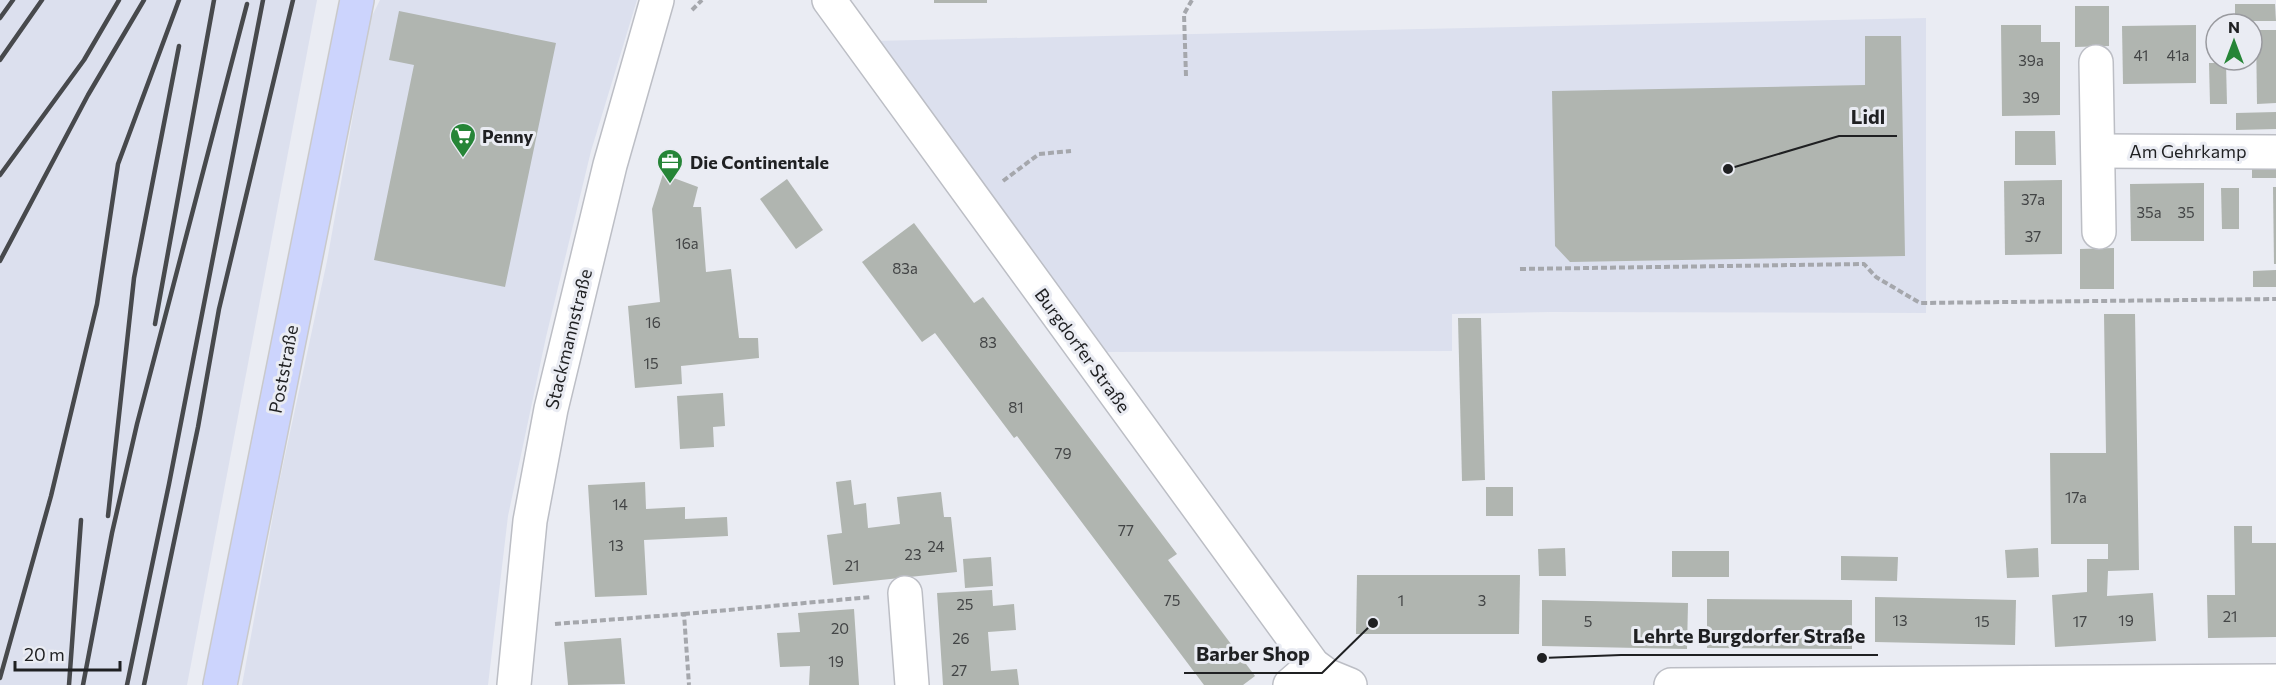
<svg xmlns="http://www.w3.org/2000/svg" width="2276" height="685" font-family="Commissioner,sans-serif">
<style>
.built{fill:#dce0ee}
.building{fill:#b0b5b0}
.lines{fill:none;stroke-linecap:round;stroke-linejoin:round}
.minor-casing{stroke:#bcbec5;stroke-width:36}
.major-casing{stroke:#c9c9ca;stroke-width:36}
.path{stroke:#a5a7ac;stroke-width:4;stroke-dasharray:6 3;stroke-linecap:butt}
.minor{stroke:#fff;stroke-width:33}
.major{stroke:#ccd4fd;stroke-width:33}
.rail{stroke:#47494c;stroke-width:4.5}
.labels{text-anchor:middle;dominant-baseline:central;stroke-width:6;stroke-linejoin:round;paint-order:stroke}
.number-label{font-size:15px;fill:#434546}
.poi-label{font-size:18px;font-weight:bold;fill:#1f2022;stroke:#eaecf3;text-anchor:start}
.street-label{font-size:18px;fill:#1f2022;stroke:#eaecf3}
.leader{fill:none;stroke:#1f2022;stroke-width:2}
.callout-dot{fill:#1f2022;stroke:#eaecf3;stroke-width:2}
.callout-label{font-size:20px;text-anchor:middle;font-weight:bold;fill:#1f2022;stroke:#eaecf3;stroke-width:6;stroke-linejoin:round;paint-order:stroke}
</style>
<rect width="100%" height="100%" fill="#eaecf3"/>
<!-- built -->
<g class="built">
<polygon points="0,0 317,0 187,685 0,685"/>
<polygon points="380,0 637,0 591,151 546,337 508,516 488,685 242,685 278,488 327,261 370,20"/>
<polygon points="1926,18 1926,313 1550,312 1452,314 1452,351 1103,352 873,41"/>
</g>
<!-- building -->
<g class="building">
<rect x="934" y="0" width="53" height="3"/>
<polygon points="2235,4 2275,4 2276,21 2235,21"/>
<polygon points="2075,6 2109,6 2109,46 2075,47"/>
<polygon points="399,11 556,43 505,287 374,260 414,65 389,60"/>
<polygon points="2001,25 2041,25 2041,42 2060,42 2060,115 2002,116"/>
<polygon points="2196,25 2196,83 2123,84 2122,26"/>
<polygon points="2256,30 2276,30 2276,103 2257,104"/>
<polygon points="1865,36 1901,36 1905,256 1570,262 1555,246 1552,91 1865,85"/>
<polygon points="2209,63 2226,63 2227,104 2210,104"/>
<polygon points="2276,112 2276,129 2236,130 2236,113"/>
<polygon points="2015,131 2055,131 2056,165 2015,165"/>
<rect x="2252" y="161" width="24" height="17"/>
<polygon points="663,174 698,187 693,207 701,207 706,272 731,269 739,338 758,338 759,358 681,366 682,384 635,388 628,306 660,302 652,209"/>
<polygon points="787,179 823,230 796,249 760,199"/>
<polygon points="2062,180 2062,254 2005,255 2004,181"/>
<polygon points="2204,183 2204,241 2131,241 2130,184"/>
<polygon points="2273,187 2276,187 2276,264 2274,264"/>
<polygon points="2221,188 2239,188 2239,229 2222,229"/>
<polygon points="914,223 974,303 983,297 1177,554 1168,560 1255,676 1243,685 1204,685 1017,436 1014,438 935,333 922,342 862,262"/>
<polygon points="2114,248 2114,289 2080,289 2080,249"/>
<polygon points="2276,270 2276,287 2253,287 2253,271"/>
<polygon points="2104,314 2135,314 2139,570 2108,571 2107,596 2153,593 2156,641 2055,647 2052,595 2087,592 2087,559 2108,559 2108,544 2051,544 2050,453 2106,453"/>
<polygon points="1458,318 1481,318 1485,480 1462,481"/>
<polygon points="723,393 725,426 713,427 714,447 680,449 677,396"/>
<polygon points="851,480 854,505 866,503 868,528 900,524 897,497 941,492 944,517 951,517 957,572 833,585 827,535 842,533 836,482"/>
<polygon points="645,482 646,509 685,507 685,519 727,517 728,536 644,540 647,595 595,597 588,485"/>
<rect x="1486" y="487" width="27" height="29"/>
<polygon points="2234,526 2252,526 2252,543 2276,543 2276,637 2208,638 2207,595 2235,595"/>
<polygon points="1565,548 1566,576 1539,576 1538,549"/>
<polygon points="2038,548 2039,577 2007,578 2005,550"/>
<rect x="1672" y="551" width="57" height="26"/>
<polygon points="1841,556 1898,557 1897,581 1841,580"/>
<polygon points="991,557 993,586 965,588 963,559"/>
<polygon points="1357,575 1520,575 1519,634 1356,634"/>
<polygon points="992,590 993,606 1014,604 1016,630 988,632 991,671 1017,669 1019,685 943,685 937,593"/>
<polygon points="1875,597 2016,600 2015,645 1875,642"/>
<polygon points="1707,599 1852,600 1852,649 1707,648"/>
<polygon points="1542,600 1688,603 1687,649 1542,646"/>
<polygon points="854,609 859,685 809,685 810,666 780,667 777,633 800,632 798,613"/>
<polygon points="621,638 625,684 568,685 564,642"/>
</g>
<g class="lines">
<defs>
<g id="minor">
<polyline points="829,0 1313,665 1328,676 1350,685"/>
<polyline points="2096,62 2099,232"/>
<polyline points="2099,151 2276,152"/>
<polyline points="905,593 912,685"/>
<polyline points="514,685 530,521 551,409 610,165 657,0"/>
<polyline points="1290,685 1313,665"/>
<polyline points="1671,685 2276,681"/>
</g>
<polyline id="major" points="220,685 357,0"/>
</defs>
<!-- minor casing -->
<use href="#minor" class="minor-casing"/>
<!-- major casing -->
<use href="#major" class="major-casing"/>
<!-- path -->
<g class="path">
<polyline points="692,10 702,0"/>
<polyline points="1186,76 1184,14 1192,0"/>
<polyline points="1003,181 1039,154 1071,151"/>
<polyline points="1520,269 1864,264 1876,277 1920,303 2276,299"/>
<polyline points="684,614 871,597"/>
<polyline points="555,624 684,614 689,685"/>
</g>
<!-- minor -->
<use href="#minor" class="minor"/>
<!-- major -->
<use href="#major" class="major"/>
<!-- rail -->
<g class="rail">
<polyline points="0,18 13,0"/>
<polyline points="0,60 42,0"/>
<polyline points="0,175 84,60 119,0"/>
<polyline points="0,261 88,95 144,0"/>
<polyline points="155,324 214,0"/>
<polyline points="108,516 134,278 179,46"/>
<polyline points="0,678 51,496 97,304 118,164 179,0"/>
<polyline points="69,685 81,520"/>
<polyline points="83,685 112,533 137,424 247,4"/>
<polyline points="127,685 169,484 263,0"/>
<polyline points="144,685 198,427 219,309 293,0"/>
</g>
</g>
<!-- icons -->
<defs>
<symbol id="supermarket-pin" viewBox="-11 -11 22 30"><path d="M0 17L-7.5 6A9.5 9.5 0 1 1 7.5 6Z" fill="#268537" stroke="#eaecf3"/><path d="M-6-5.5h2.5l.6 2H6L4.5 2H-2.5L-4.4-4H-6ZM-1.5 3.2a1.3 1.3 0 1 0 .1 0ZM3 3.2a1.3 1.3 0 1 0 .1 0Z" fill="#fff"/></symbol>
<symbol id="office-pin" viewBox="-11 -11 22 30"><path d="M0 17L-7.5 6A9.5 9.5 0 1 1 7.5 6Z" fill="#268537" stroke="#eaecf3"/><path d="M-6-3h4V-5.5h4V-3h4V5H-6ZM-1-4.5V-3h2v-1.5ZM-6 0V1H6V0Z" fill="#fff"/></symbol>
</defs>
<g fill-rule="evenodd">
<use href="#supermarket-pin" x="448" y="121" width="30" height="40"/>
<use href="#office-pin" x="655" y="147" width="30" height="40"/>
</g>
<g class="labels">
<!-- number labels -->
<g class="number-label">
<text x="2141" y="55">41</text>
<text x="2178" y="55">41a</text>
<text x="2031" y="60">39a</text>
<text x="2031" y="97">39</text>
<text x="2033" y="199">37a</text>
<text x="2149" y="212">35a</text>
<text x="2186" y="212">35</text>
<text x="2033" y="236">37</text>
<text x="687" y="243">16a</text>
<text x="905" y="268">83a</text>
<text x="653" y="322">16</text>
<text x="988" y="342">83</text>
<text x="651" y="363">15</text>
<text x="1016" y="407">81</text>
<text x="1063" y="453">79</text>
<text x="2076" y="497">17a</text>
<text x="620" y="504">14</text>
<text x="1126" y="530">77</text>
<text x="616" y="545">13</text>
<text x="936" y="546">24</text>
<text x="913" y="554">23</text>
<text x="852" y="565">21</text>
<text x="1172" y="600">75</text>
<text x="1401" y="600">1</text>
<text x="1482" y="600">3</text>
<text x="965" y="604">25</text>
<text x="2230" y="616">21</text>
<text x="1900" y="620">13</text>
<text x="2126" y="620">19</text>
<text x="1588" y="621">5</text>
<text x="1982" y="621">15</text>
<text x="2080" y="621">17</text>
<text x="840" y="628">20</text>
<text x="961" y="638">26</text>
<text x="836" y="661">19</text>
<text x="959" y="670">27</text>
</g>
<!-- poi labels -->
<g class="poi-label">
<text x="482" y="136">Penny</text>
<text x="690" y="162">Die Continentale</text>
</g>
<!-- street labels -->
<g class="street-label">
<text x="2188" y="151">Am Gehrkamp</text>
<text transform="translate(568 339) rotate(-76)">Stackmannstraße</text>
<text transform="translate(1083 350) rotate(54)">Burgdorfer Straße</text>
<text transform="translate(283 369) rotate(-79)">Poststraße</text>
</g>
</g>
<!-- callouts -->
<path class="leader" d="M1728 169L1839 136H1897M1542 658L1621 655H1878M1373 623L1322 673H1184"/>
<g class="callout-dot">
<circle cx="1728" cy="169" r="6"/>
<circle cx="1542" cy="658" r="6"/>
<circle cx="1373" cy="623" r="6"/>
</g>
<g class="callout-label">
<text x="1868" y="124">Lidl</text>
<text x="1749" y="643">Lehrte Burgdorfer Straße</text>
<text x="1253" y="661">Barber Shop</text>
</g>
<!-- north arrow -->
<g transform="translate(2234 42)"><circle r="28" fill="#eaecf3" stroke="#999a9f" stroke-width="1.5"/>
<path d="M0-4.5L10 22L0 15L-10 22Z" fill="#268537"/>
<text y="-9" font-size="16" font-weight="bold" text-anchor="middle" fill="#1f2022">N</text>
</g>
<!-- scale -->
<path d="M15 661v9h105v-9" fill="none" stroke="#1f2022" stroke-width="3"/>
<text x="24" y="661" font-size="18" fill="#1f2022" stroke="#eaecf3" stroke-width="4.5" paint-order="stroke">20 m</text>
</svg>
